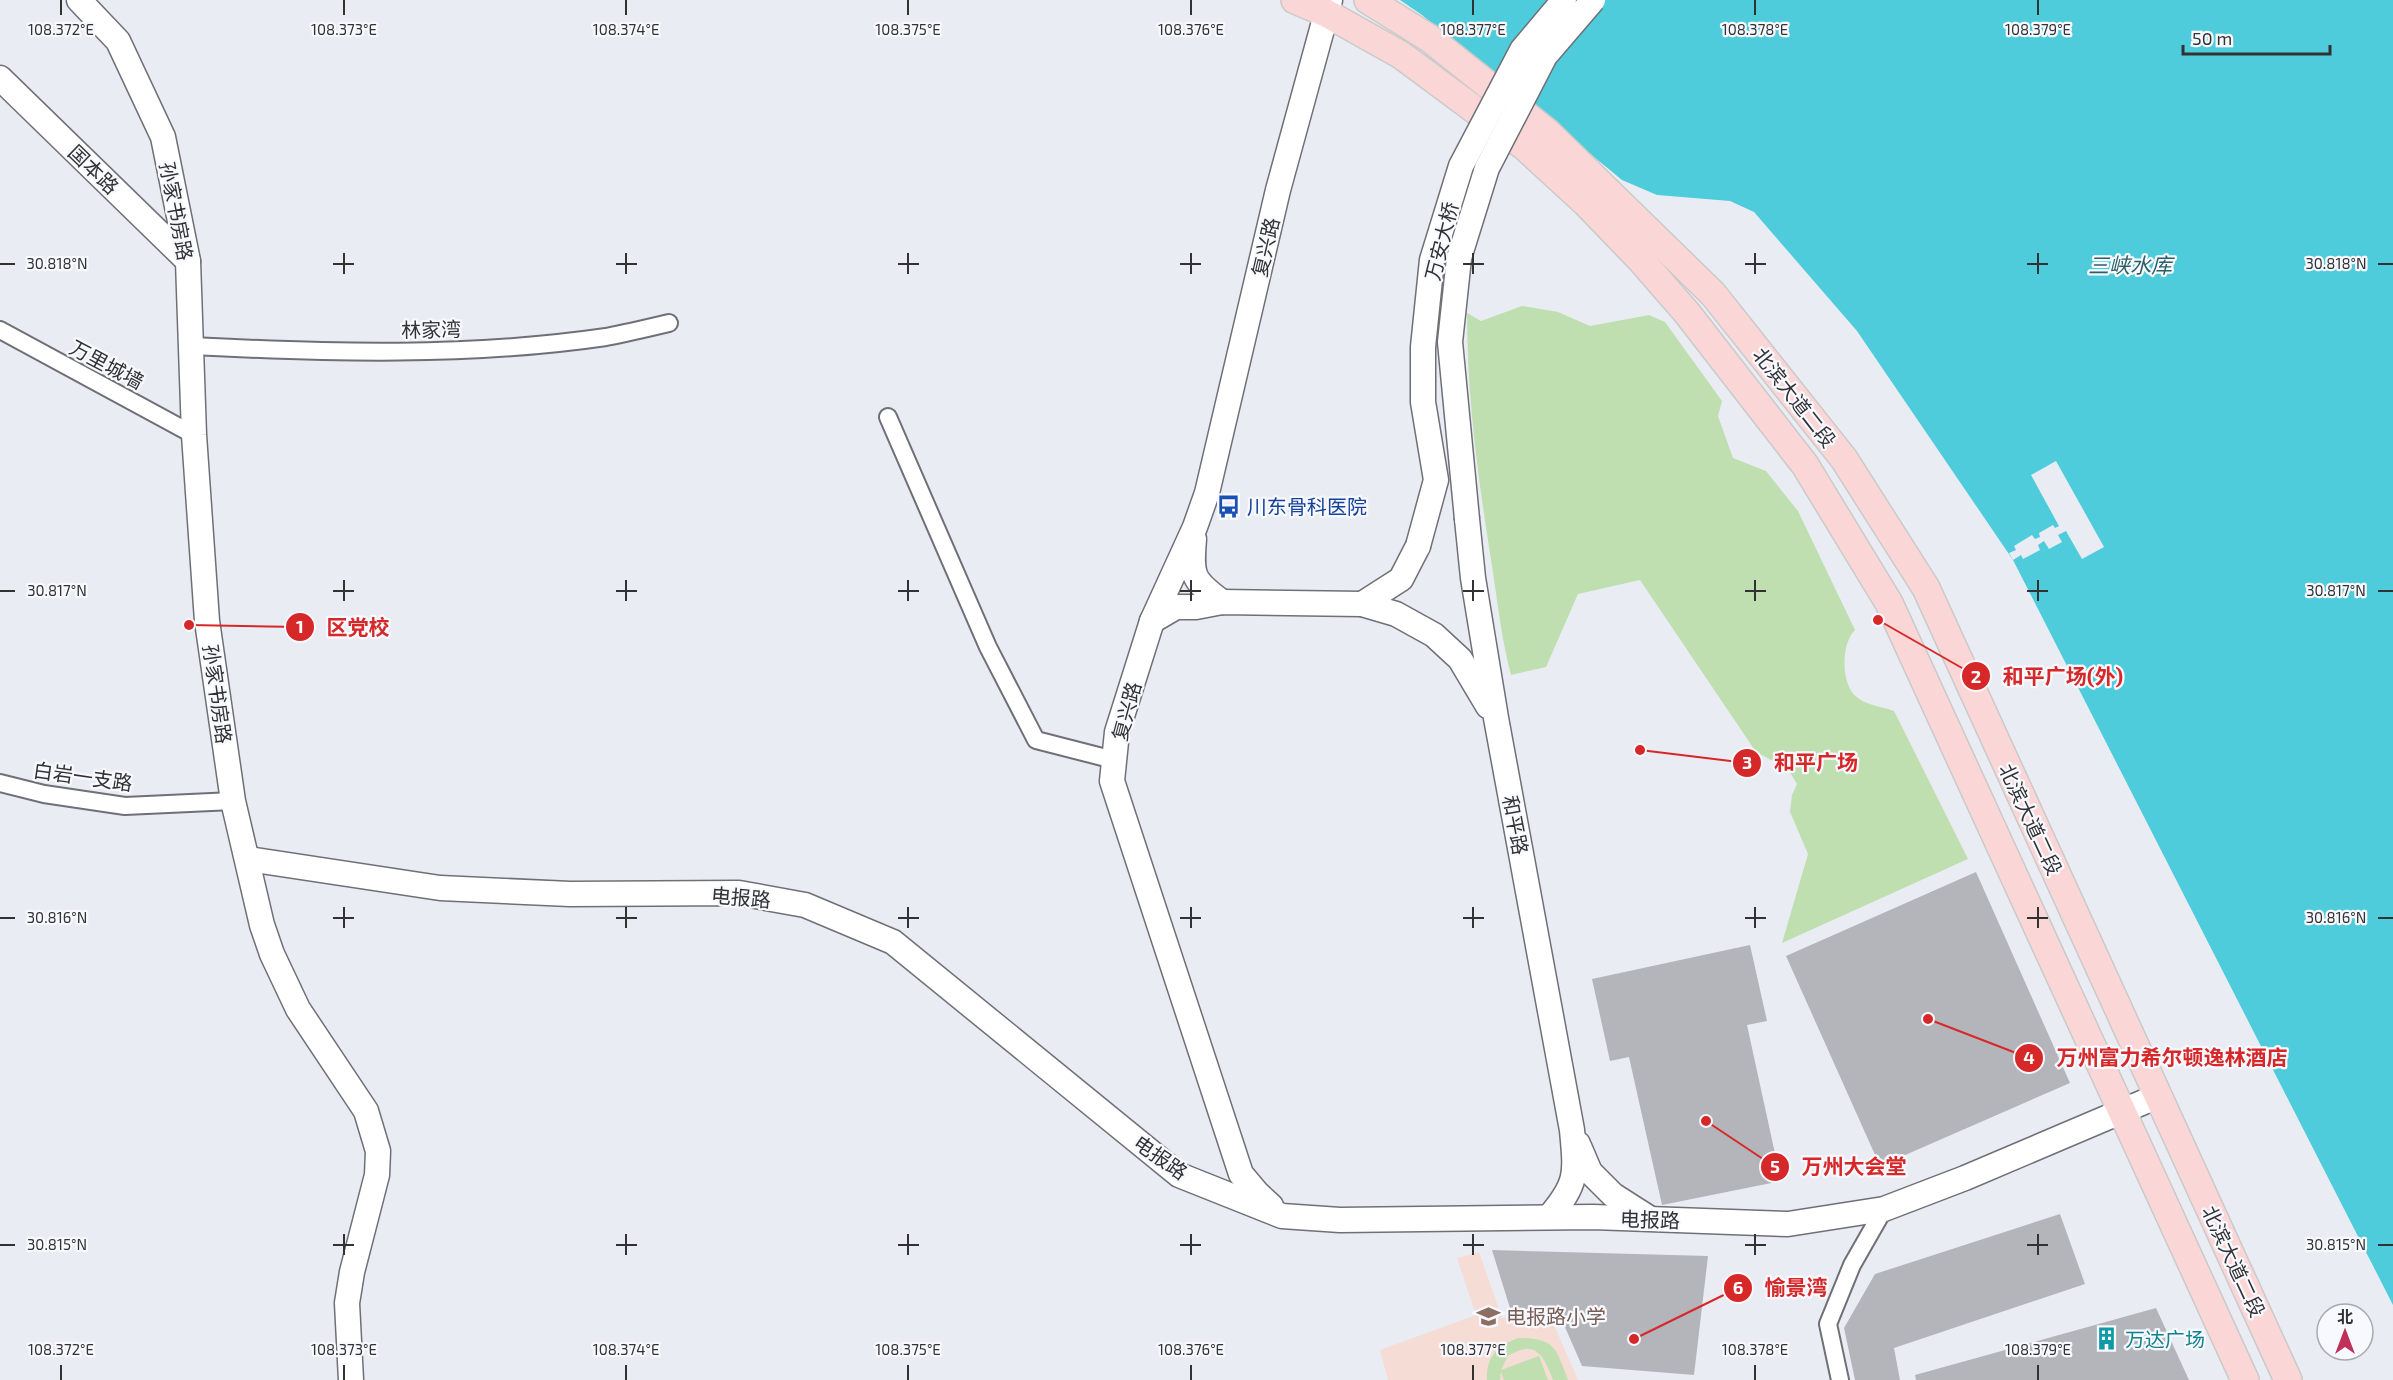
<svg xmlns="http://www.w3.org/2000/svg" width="2393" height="1380" font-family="'Exo 2','Noto Sans SC',sans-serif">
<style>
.education{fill:#f5dcd4}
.green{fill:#bfdfb1}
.water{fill:#4fccdc}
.pier{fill:#eaecf3}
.building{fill:#b4b4bb}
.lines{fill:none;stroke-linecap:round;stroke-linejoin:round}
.street-casing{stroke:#6f7077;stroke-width:20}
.secondary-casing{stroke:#6f7077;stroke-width:27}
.primary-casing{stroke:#cacaca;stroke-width:30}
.street{stroke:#fff;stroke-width:16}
.secondary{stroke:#fff;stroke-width:24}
.primary{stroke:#fad7d6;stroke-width:27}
.secondary-bridge-casing{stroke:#6f7077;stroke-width:27;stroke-linecap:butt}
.secondary-bridge{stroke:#fff;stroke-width:24}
.ticks{fill:none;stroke:#323235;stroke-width:2}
.labels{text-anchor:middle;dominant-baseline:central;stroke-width:4.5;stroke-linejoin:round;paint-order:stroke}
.street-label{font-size:20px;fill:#323235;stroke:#f8f9fe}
.transit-label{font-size:20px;fill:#164399;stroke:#f8f9fe;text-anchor:start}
.education-label{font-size:20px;fill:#785e54;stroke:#f8f9fe;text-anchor:start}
.culture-label{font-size:20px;fill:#0d838f;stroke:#f8f9fe;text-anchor:start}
.water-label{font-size:21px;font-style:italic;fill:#2b5f66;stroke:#f8f9fe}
.ticks-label{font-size:15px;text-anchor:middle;fill:#323235;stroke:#f8f9fe;stroke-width:4.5;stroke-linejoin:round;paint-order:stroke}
.leader{fill:none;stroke:#d62828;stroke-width:2}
.callout-dot{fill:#d62828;stroke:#f8f9fe;stroke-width:2}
.mark-label{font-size:18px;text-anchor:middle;font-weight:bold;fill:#fff}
.callout-label{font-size:21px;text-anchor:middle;font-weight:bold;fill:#d62828;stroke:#f8f9fe;stroke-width:4.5;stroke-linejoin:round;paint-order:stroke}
</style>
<rect width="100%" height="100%" fill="#eaecf3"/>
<!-- education -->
<polygon class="education" points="1479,1252 1502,1318 1551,1318 1578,1380 1388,1380 1380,1350 1476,1315 1457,1258"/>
<!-- green -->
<g class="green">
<path d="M1522,306L1558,312L1590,326L1649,315L1665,322L1722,401L1718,416L1733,458L1766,471L1798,511L1855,630C1841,643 1840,686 1858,698C1867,705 1883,707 1894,711L1968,859L1782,943L1808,854L1790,812L1792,795L1797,784L1788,769L1756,752L1640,580L1578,594L1546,667L1511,675C1502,641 1498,606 1493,572C1479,485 1467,401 1467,313L1481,321Z"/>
<path d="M1518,1338C1556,1338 1556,1349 1568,1380H1553C1544,1357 1536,1338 1508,1356L1501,1370L1539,1356L1548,1380H1504L1501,1372L1500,1380H1487C1486,1356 1498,1346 1518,1338Z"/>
</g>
<!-- water -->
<polygon class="water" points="1400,0 2393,0 2393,1305 2013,560 1857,331 1754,212 1730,201 1657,195 1622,180 1422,15"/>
<!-- pier -->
<polygon class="pier" points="2056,461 2104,547 2082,559 2066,531 2058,535 2062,542 2049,549 2044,541 2038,545 2040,550 2023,559 2021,555 2013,560 2009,553 2016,550 2014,546 2032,535 2035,539 2040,537 2039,533 2053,525 2055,528 2059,526 2031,475"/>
<!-- building -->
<g class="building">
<polygon points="1976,872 2070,1083 1880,1166 1786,956"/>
<polygon points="1750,945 1767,1021 1747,1025 1781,1181 1662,1205 1629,1057 1610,1061 1592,979"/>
<polygon points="2060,1214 2085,1284 1894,1348 1900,1380 1855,1380 1844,1328 1875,1274"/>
<polygon points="1492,1250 1708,1256 1694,1375 1582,1366 1558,1311 1510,1308"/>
<polygon points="2156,1308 2189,1380 1916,1380 1915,1375"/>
</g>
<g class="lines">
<defs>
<g id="street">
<polyline points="0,330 194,435"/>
<path d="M191,346C329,353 469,357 606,337C627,333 648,328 669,323"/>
<polyline points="888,417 988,647 1036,740 1114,760"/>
<polyline points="0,783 44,794 125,806 233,801"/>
<polyline points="1840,1380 1828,1324 1852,1265 1884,1209"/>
</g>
<g id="secondary">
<polyline points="79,0 118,41 163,137 188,261 194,435 207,621 233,801 262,925 272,954 298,1009 366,1111 378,1151 377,1175 352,1272 347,1303 351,1380"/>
<polyline points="0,78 188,261"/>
<path d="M1467,519L1473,578L1496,718L1572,1130C1576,1174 1578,1183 1549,1217"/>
<path d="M1194,539C1191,576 1192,580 1222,602"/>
<polyline points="1362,604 1401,579 1418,546"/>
<polyline points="1152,621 1176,607 1196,607 1222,602 1362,604 1396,614 1434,635 1460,659 1488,706"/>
<polyline points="248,859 440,888 570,894 739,893 805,905 893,942 1179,1175 1282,1216 1340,1220 1593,1217 1788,1224 1884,1209 1965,1178 2158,1096"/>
<polyline points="1578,1144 1590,1172 1613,1195 1649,1218"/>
<polyline points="1271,1206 1257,1193 1241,1174 1112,781 1117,732 1152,621 1195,527 1207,493 1278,190 1330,0"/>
</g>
<g id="primary">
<polyline points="1295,0 1326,13 1401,55 1525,147 1586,203 1640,259 1687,313 1805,465 1889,603 2245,1380"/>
<polyline points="1368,0 1429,38 1547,132 1713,294 1844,459 1926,588 2288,1380"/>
</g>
</defs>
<!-- street casing -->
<use href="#street" class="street-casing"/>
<!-- secondary casing -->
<use href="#secondary" class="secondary-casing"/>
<!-- primary casing -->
<use href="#primary" class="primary-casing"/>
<!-- street -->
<use href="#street" class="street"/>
<!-- secondary -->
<use href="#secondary" class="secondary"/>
<!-- primary -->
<use href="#primary" class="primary"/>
<defs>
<g id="secondary-bridge">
<polyline points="1467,519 1450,342 1459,258 1487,168 1545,56 1593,0"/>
<polyline points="1418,546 1436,480 1423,402 1423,347 1432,260 1461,166 1522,50 1564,0"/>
</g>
</defs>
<!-- secondary-bridge casing -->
<use href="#secondary-bridge" class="secondary-bridge-casing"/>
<!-- secondary-bridge -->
<use href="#secondary-bridge" class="secondary-bridge"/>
</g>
<!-- ticks -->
<path class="ticks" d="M61,0V15M344,0V15M626,0V15M908,0V15M1191,0V15M1473,0V15M1755,0V15M2038,0V15M344,253V274M626,253V274M908,253V274M1191,253V274M1473,253V274M1755,253V274M2038,253V274M0,264H15M333,264H354M616,264H637M898,264H919M1180,264H1201M1463,264H1484M1745,264H1766M2027,264H2048M2378,264H2393M344,580V601M626,580V601M908,580V601M1191,580V601M1473,580V601M1755,580V601M2038,580V601M0,591H15M333,591H354M616,591H637M898,591H919M1180,591H1201M1463,591H1484M1745,591H1766M2027,591H2048M2378,591H2393M344,907V928M626,907V928M908,907V928M1191,907V928M1473,907V928M1755,907V928M2038,907V928M0,918H15M333,918H354M616,918H637M898,918H919M1180,918H1201M1463,918H1484M1745,918H1766M2027,918H2048M2378,918H2393M344,1234V1255M626,1234V1255M908,1234V1255M1191,1234V1255M1473,1234V1255M1755,1234V1255M2038,1234V1255M0,1245H15M333,1245H354M616,1245H637M898,1245H919M1180,1245H1201M1463,1245H1484M1745,1245H1766M2027,1245H2048M2378,1245H2393M61,1365V1380M344,1365V1380M626,1365V1380M908,1365V1380M1191,1365V1380M1473,1365V1380M1755,1365V1380M2038,1365V1380"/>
<!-- icons -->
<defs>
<symbol id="bus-bare" viewBox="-9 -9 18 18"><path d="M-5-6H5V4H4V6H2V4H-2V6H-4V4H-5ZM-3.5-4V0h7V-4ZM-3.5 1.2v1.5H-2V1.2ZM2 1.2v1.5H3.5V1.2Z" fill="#1a4fb4" stroke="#f8f9fe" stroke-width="2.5" paint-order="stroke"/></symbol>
<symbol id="school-bare" viewBox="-9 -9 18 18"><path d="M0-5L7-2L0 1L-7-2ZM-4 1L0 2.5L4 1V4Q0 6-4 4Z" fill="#8d6e63" stroke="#f8f9fe" stroke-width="2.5" paint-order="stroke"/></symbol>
<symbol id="building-bare" viewBox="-9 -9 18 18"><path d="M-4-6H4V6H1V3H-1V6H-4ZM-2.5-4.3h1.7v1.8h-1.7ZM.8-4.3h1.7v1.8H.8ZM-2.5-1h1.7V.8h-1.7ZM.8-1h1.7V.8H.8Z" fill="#0f9aa8" stroke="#f8f9fe" stroke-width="2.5" paint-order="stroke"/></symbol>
</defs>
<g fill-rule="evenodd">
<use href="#bus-bare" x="1212" y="490" width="33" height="33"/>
<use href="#school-bare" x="1472" y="1300" width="33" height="33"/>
<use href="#building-bare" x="2090" y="1322" width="33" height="33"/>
</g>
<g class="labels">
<!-- street labels -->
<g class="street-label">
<text transform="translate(94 169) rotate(44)">国本路</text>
<text transform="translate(177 211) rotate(79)">孙家书房路</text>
<text transform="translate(1441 241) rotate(-76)">万安大桥</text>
<text transform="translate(1265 247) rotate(-77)">复兴路</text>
<text transform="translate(431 329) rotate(-1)">林家湾</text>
<text transform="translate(107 364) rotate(28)">万里城墙</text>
<text transform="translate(1795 397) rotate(52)">北滨大道二段</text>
<text transform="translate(218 694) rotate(82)">孙家书房路</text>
<text transform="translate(1126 711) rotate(-75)">复兴路</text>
<text transform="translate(83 776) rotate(8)">白岩一支路</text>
<text transform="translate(2031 819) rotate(65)">北滨大道二段</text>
<text transform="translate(1516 825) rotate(79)">和平路</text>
<text transform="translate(741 897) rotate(5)">电报路</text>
<text transform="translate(1161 1157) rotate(35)">电报路</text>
<text transform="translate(1650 1219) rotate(2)">电报路</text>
<text transform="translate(2234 1261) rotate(65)">北滨大道二段</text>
</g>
<!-- transit labels -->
<g class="transit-label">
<text x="1247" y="506">川东骨科医院</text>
</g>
<!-- education labels -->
<g class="education-label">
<text x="1506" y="1316">电报路小学</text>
</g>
<!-- culture labels -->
<g class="culture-label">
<text x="2125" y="1339">万达广场</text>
</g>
<!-- water labels -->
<g class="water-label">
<text x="2130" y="264">三峡水库</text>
</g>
</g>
<g class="ticks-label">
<text x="61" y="35">108.372°E</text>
<text x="344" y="35">108.373°E</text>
<text x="626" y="35">108.374°E</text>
<text x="908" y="35">108.375°E</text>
<text x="1191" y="35">108.376°E</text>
<text x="1473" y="35">108.377°E</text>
<text x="1755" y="35">108.378°E</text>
<text x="2038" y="35">108.379°E</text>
<text x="57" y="269">30.818°N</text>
<text x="2336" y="269">30.818°N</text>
<text x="57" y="596">30.817°N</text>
<text x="2336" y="596">30.817°N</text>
<text x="57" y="923">30.816°N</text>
<text x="2336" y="923">30.816°N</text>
<text x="57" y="1250">30.815°N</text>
<text x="2336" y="1250">30.815°N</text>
<text x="61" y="1355">108.372°E</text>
<text x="344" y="1355">108.373°E</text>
<text x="626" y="1355">108.374°E</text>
<text x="908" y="1355">108.375°E</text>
<text x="1191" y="1355">108.376°E</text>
<text x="1473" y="1355">108.377°E</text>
<text x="1755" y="1355">108.378°E</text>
<text x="2038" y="1355">108.379°E</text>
</g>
<!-- callouts -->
<path class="leader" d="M189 625L300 627M1878 620L1976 676M1640 750L1747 763M1928 1019L2029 1058M1706 1121L1775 1167M1634 1339L1738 1288"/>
<g class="callout-dot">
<circle cx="189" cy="625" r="6"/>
<circle cx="1878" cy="620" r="6"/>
<circle cx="1640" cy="750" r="6"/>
<circle cx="1928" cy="1019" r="6"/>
<circle cx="1706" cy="1121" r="6"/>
<circle cx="1634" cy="1339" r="6"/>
<circle cx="300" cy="627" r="15"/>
<circle cx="1976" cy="676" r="15"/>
<circle cx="1747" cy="763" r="15"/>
<circle cx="2029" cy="1058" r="15"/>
<circle cx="1775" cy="1167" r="15"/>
<circle cx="1738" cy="1288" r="15"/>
</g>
<g class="mark-label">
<text x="300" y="633">1</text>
<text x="1976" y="683">2</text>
<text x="1747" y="769">3</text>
<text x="2029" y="1064">4</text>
<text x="1775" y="1173">5</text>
<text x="1738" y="1294">6</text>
</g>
<g class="callout-label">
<text x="358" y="635">区党校</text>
<text x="2063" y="684">和平广场(外)</text>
<text x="1816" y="770">和平广场</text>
<text x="2172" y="1065">万州富力希尔顿逸林酒店</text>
<text x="1854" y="1174">万州大会堂</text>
<text x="1796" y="1295">愉景湾</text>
</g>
<!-- north arrow -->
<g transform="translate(2345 1332)"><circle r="28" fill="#f8f9fe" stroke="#a9a9ae" stroke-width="1.5"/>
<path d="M0-4.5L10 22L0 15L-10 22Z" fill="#c03159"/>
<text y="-9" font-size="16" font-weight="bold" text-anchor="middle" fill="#323235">北</text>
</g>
<!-- scale -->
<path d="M2183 45v9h147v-9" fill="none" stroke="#323235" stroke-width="3"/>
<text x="2192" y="45" font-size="18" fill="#323235" stroke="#f8f9fe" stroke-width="4.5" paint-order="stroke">50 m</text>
</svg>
